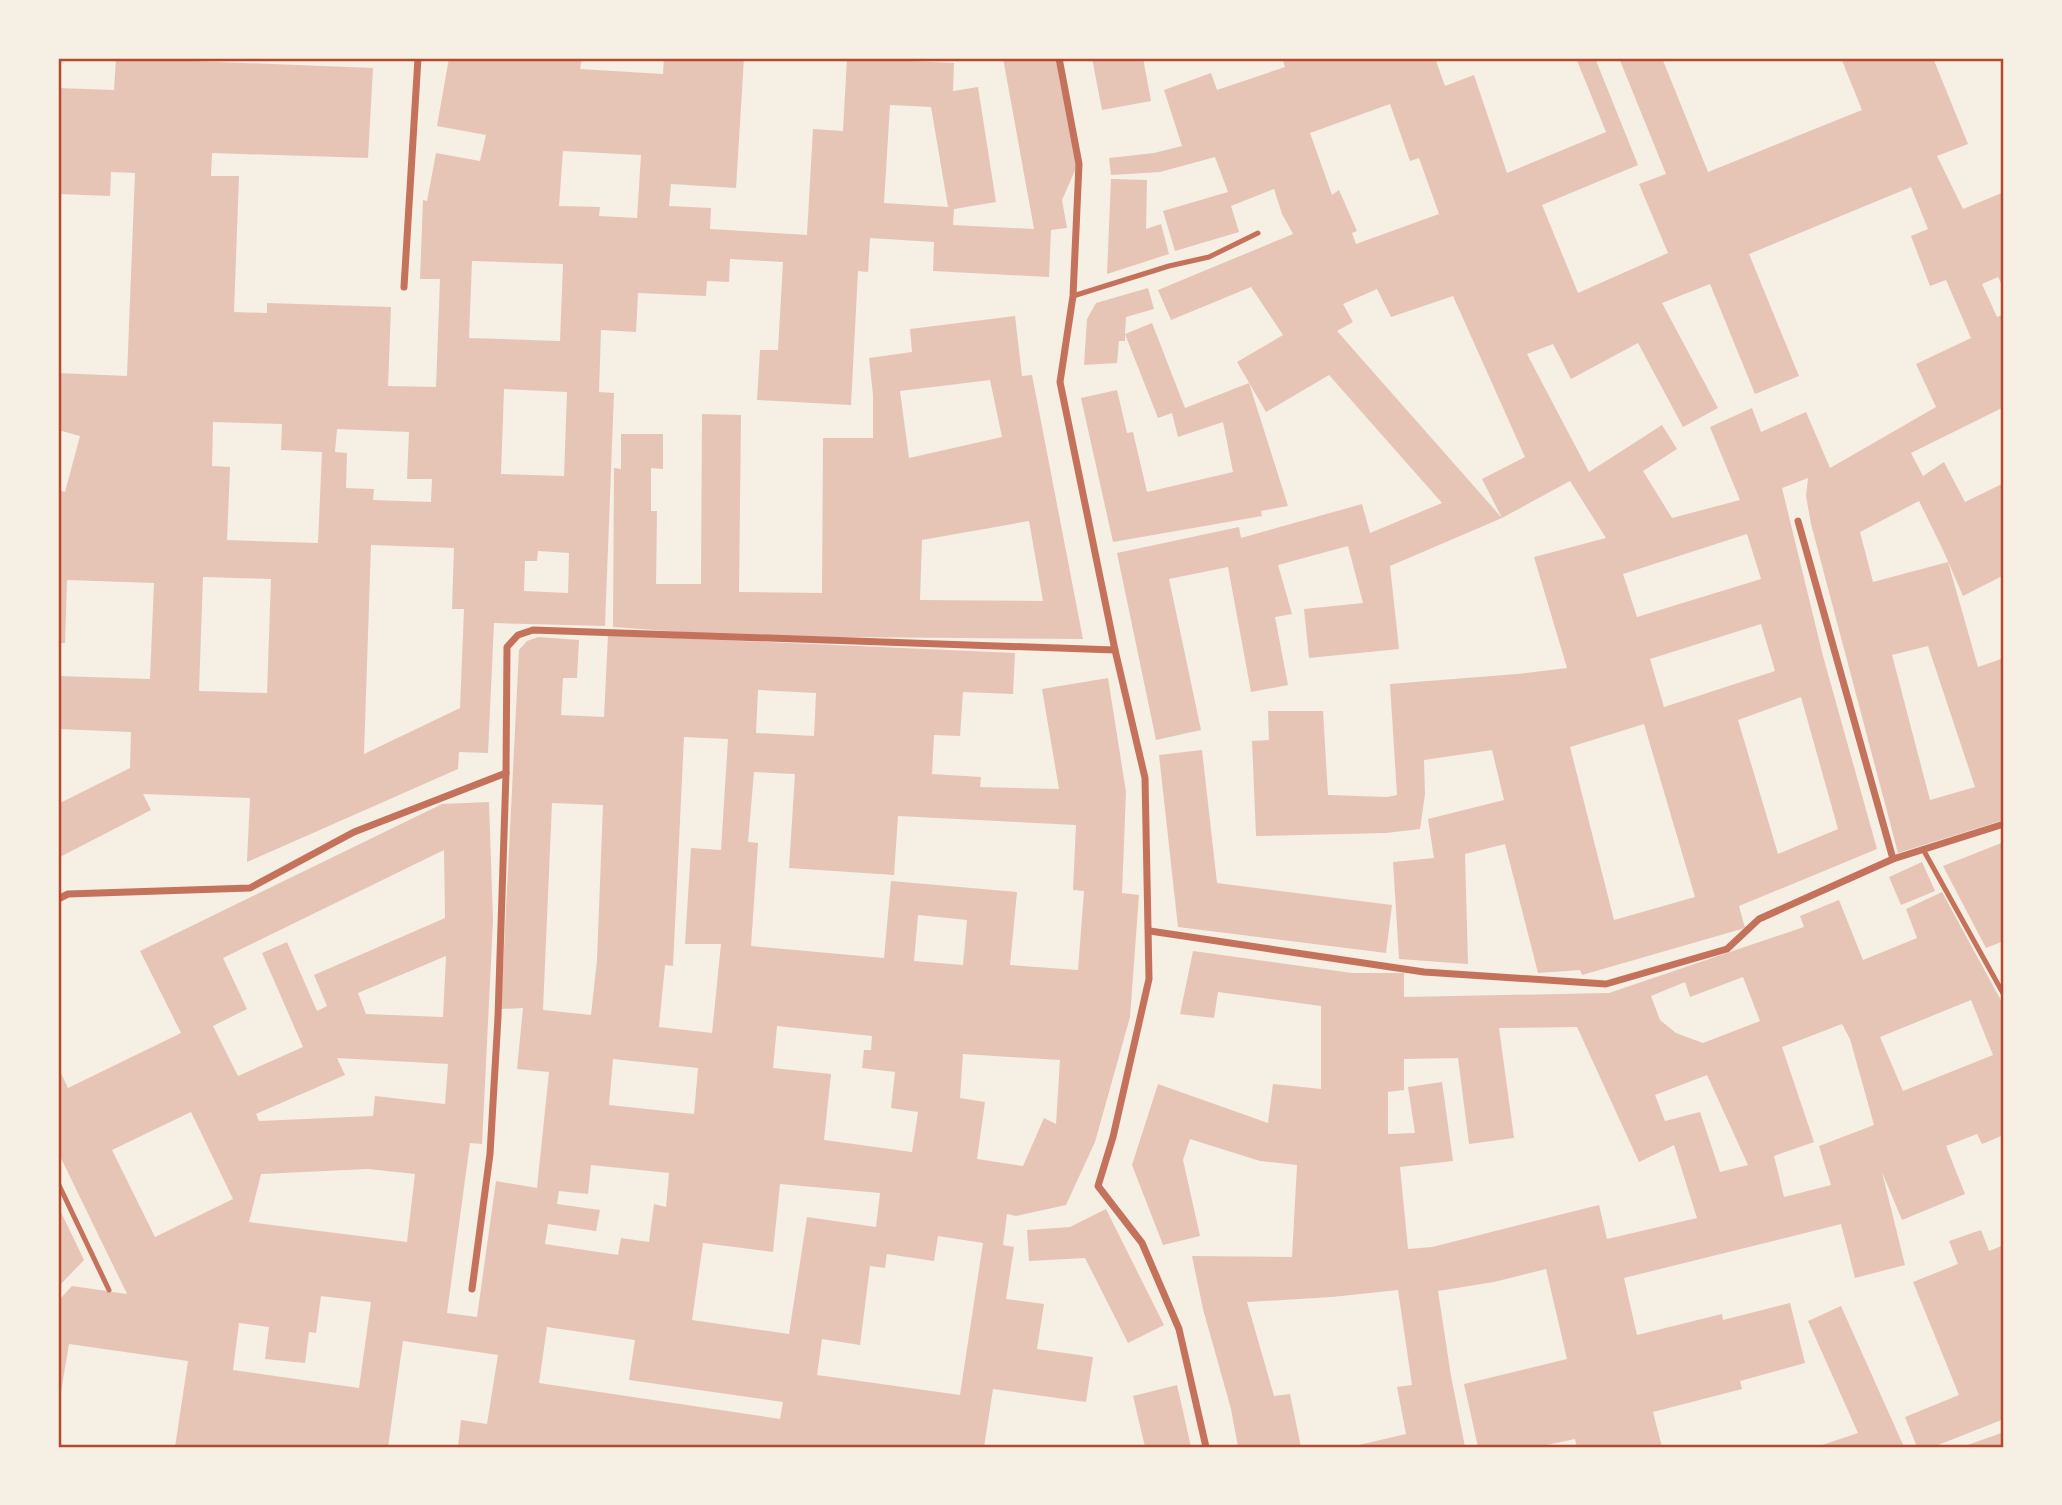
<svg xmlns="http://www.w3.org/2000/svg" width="2062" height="1505" font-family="Poppins,sans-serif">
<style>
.building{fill:#e6c5b7;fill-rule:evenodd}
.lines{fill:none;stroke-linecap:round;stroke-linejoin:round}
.service{stroke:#c5725c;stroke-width:5}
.minor{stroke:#c5725c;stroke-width:7}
.neatline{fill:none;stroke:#b5482f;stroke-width:2.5}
</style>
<rect width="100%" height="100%" fill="#f6efe4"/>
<!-- building -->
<g class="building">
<path d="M116,58L373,68L368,158L212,153L211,176H239L234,312L267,313V303L391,307L388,386L436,387L440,279H420L423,200L427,201L436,153L480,161L486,135L437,126L449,58H582L580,69L663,74L664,58H744L736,188L671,184L669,206L711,208L710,229L807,235L813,129L843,131L847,58L954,63L953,91L978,87L996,202L954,209L953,225L1034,229L1003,58H1057L1077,166L1062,200L1067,228L1051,230L1049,277L933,271L934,242L870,238L868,272L858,271L851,405L757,400L760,350H778L783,262L730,259L729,282L707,281L706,296L638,293L636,332L601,330L599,392L614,393L605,626L494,623L488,753L459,752L458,769L247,862L250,798L143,794L151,810L58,858V804L130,768L131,732L58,729V676L150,679L154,583L67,580L65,643H58V490L65,492L80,436L58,430V373L127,376L135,173L111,172L110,196L58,194V88L114,90ZM890,105L931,107L948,207L884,203ZM563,151L641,155L637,218L599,216L600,207L559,206ZM472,261L563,264L560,341L469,338ZM504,389L567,392L564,476L501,474ZM213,422L282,424L281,450L322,452L318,543L227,540L230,467L212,466ZM337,429L409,432L407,479H432L431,502L373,500L374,489L346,488L347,453L335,452ZM371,545L454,548L452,609H464L460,708L364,754ZM538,551L569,553L568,593L524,591L525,561H537ZM203,577L271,579L267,693L199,691Z"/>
<polygon points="1092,58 1143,58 1151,101 1102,110"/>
<path d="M1282,58H1435L1445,86L1474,75L1507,173L1606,132L1576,58H1595L1638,165L1542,205L1578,293L1668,253L1639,184L1666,174L1619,58H1662L1708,172L1862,110L1841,58H1933L1968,144L1937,156L1963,209L2004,192V289L1998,277L1982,284L1997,317L2004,314V407L1911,453L1923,476L1944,462L1965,502L2004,483V575L1963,596L1943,550L1919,501L1860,532L1873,582L1948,562L1978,667L2004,658V820L1898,853L1811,524L1806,496L1808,478L1782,488L1823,656L1877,849L1739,906L1745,928L1582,975L1580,970L1538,973L1505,844L1465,854L1468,964L1399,959L1393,862L1434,858L1428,819L1504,800L1492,750L1424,760L1425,794L1420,829L1386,833L1256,836L1252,741L1269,740L1268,711H1323L1328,795L1387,797L1397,795L1390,684L1517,674L1567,668L1534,557L1606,538L1570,481L1502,518L1390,566L1399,649L1309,658L1304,609L1363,603L1348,546L1278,565L1292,614L1275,617L1288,685L1251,692L1228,567L1169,579L1201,730L1156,740L1117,553L1239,527L1241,538L1362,504L1370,533L1442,503L1329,375L1266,412L1237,362L1283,335L1251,287L1171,320L1158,290L1293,234L1282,214L1274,189L1231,206L1239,232L1175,251L1163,211L1228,192L1215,157L1160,172L1111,175L1109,158L1154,153L1182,146L1164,90L1211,73L1217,90L1285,67ZM1390,104L1410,161L1419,158L1439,214L1356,244L1352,233L1357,231L1339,190L1332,195L1310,133ZM1911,187L1928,229L1911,236L1930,286L1946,280L1971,338L1916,364L1936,407L1830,468L1806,412L1761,432L1752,408L1710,427L1740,500L1672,518L1643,471L1677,449L1662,425L1589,472L1527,354L1553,344L1571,379L1638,343L1683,427L1718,408L1662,303L1710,284L1755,394L1799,376L1749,254ZM1377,289L1391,317L1453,296L1525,457L1482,479L1502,518L1337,331L1353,322L1343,304ZM1747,534L1761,579L1637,617L1623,574ZM1761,624L1775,671L1664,707L1650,659ZM1928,646L1975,787L1930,800L1892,655ZM1801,697L1838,829L1778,854L1738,720ZM1644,724L1695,897L1614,920L1570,747Z"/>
<polygon points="1111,179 1147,180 1146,229 1161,224 1169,254 1107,274"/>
<polygon points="1148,288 1154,309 1126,317 1125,334 1152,323 1185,408 1249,383 1288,506 1261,511 1262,516 1113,542 1081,398 1117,390 1127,433 1133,432 1147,492 1233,472 1223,422 1178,437 1172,413 1158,418 1125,334 1125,341 1119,341 1117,363 1084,365 1087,319 1096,303"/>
<path d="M1015,316L1022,376L1032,375L1083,639L739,636L613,627L614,468L621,469V434H663V469L651,468V511H657L656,584H701L702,414L741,415L739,592L822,593L823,438H873V395L869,358L912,352L910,329ZM990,380L1002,437L909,458L900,391ZM1029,521L1043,601L920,600L922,540Z"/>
<path d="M608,635L1015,653L1013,694L963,692L960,736L934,735L932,774L981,777L980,787L1059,789L1042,689L1108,678L1126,792L1122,893L1139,895L1130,1017L1095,1142L1066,1205L1016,1216L1007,1214L1003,1245L1014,1247L1006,1299L1044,1304L1037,1349L1093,1357L1086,1402L993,1389L984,1447H458L461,1420L487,1424L498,1355L403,1341L388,1447H175L188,1361L69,1344L58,1409V1301L72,1286L127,1294L58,1152V1067L68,1088L181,1033L140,951L442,804L489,802L493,921L482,1144L470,1143L447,1313L477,1317L496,1181L537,1188L549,1072L517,1069L523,1008L501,1009L519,650L527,641L538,637L579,640L577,678H563L561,715L604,717ZM758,690L816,693L814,736L756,733ZM684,737L728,739L721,850L691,848L685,944H721L712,1033L659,1027L665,965L673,966ZM754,772L795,774L789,868L894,875L898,816L1076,825L1073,890L1084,891L1078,970L1010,965L1017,892L891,881L884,958L751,946L758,843L748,842ZM552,803L603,805L597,960L591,1015L543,1010ZM444,850L445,918L314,975L327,1006L317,1011L287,942L262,953L303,1047L238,1076L213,1026L247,1009L223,958ZM918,915L967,920L963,965L914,961ZM446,956L443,1017L366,1014L358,993ZM777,1026L872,1036L871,1050H864L862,1068L895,1072L891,1108L918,1112L912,1152L824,1140L831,1074L773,1068ZM963,1054L1060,1060L1056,1124L1044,1118L1023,1166L977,1159L985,1102L960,1098ZM337,1058L448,1064L445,1104L375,1096L373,1116L259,1121L256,1114L345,1075ZM613,1059L698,1068L694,1114L609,1105ZM191,1112L233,1199L155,1237L112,1150ZM591,1165L669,1173L666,1207L654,1204L649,1242L621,1238L618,1255L545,1244L548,1224L596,1231L600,1210L557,1204L559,1191L588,1194ZM368,1169L415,1174L407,1242L249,1222L261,1174ZM780,1184L880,1193L876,1227L807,1217L789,1334L692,1320L703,1243L773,1252ZM938,1236L983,1243L960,1395L817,1375L822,1339L860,1345L870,1266L885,1268L887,1254L934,1261ZM321,1296L371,1302L359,1388L233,1370L239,1323L269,1327L265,1359L305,1363L309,1332L316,1333ZM547,1327L635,1340L629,1380L783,1402L780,1419L539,1383Z"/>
<polygon points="1202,750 1217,883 1392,905 1386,953 1178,927 1159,755"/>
<polygon points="2004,842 2004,941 1986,948 1943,866"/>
<polygon points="1922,862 1935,891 1901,905 1889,877"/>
<path d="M1942,892L2004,1006V1135L1982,1144L1977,1134L1946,1146L1965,1194L1902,1220L1882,1172L1905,1265L1855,1278L1841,1224L1624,1278L1637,1335L1722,1314L1723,1320L1790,1303L1805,1363L1740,1381L1742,1389L1653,1412L1662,1447H1577L1575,1439L1537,1447H1478L1464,1384L1567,1359L1546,1269L1494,1282L1438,1291L1451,1376L1465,1447H1350L1406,1434L1397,1387L1412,1385L1398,1290L1332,1297L1247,1302L1274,1396L1290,1394L1301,1447H1238L1231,1409L1203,1309L1192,1256L1292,1257L1297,1165L1260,1161L1190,1139L1183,1160L1200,1236L1163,1245L1132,1165L1158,1084L1268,1123L1273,1084L1321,1089V1006L1218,992L1214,1018L1180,1014L1193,951L1352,973H1404V997L1609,993L1804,927L1800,916L1839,900L1863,960L1917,938L1906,909ZM1743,977L1760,1021L1703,1043L1676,1033L1660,1020L1651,996L1685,982L1690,997ZM1971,1000L1993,1055L1903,1091L1880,1037ZM1842,1024L1850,1039L1874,1125L1819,1146L1831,1185L1784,1197L1774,1156L1814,1142L1782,1047ZM1577,1027L1639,1162L1674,1145L1697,1218L1607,1239L1599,1205L1432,1247L1408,1249L1400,1167L1453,1161L1442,1082L1408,1087L1415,1133L1388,1134V1092L1404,1090V1059L1458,1058L1469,1144L1514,1138L1499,1028ZM1707,1075L1748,1165L1720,1172L1700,1112L1665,1121L1655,1095Z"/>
<polygon points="58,1206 84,1260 58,1287"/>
<polygon points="1106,1209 1164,1325 1128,1343 1085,1258 1029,1261 1027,1230 1070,1227"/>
<polygon points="1981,1230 1989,1251 2004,1245 2004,1419 1933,1447 1917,1447 1905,1417 1959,1395 1913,1282 1958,1264 1949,1241"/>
<polygon points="1841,1306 1904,1447 1816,1447 1858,1433 1808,1321"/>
<polygon points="1177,1385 1191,1447 1145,1447 1133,1396"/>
<polygon points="2004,1432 2004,1447 1962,1447"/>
</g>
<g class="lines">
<!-- service -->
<g class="service">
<polyline points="1073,296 1169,266 1209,257 1258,233"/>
<polyline points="1924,851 2004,995"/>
<polyline points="58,1183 109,1290"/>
</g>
<!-- minor -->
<g class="minor">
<polyline points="1059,58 1079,164 1073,296 1060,382 1115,650 1145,778 1149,979 1113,1137 1098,1186 1142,1243 1179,1329 1206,1447"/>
<polyline points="404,287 418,58"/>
<polyline points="1798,521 1893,859"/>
<polyline points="58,899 68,894 250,888 354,832 506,773"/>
<polyline points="1150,931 1424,972 1606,984 1727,949 1759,919 1893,859 2004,824"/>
<polyline points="472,1289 490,1154 498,1017 506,773 507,647 518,635 533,630 1115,650"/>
</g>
</g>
<!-- border -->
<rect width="2062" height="1505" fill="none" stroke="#f6efe4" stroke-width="119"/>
<rect x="60" y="60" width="1942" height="1386" class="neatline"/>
</svg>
